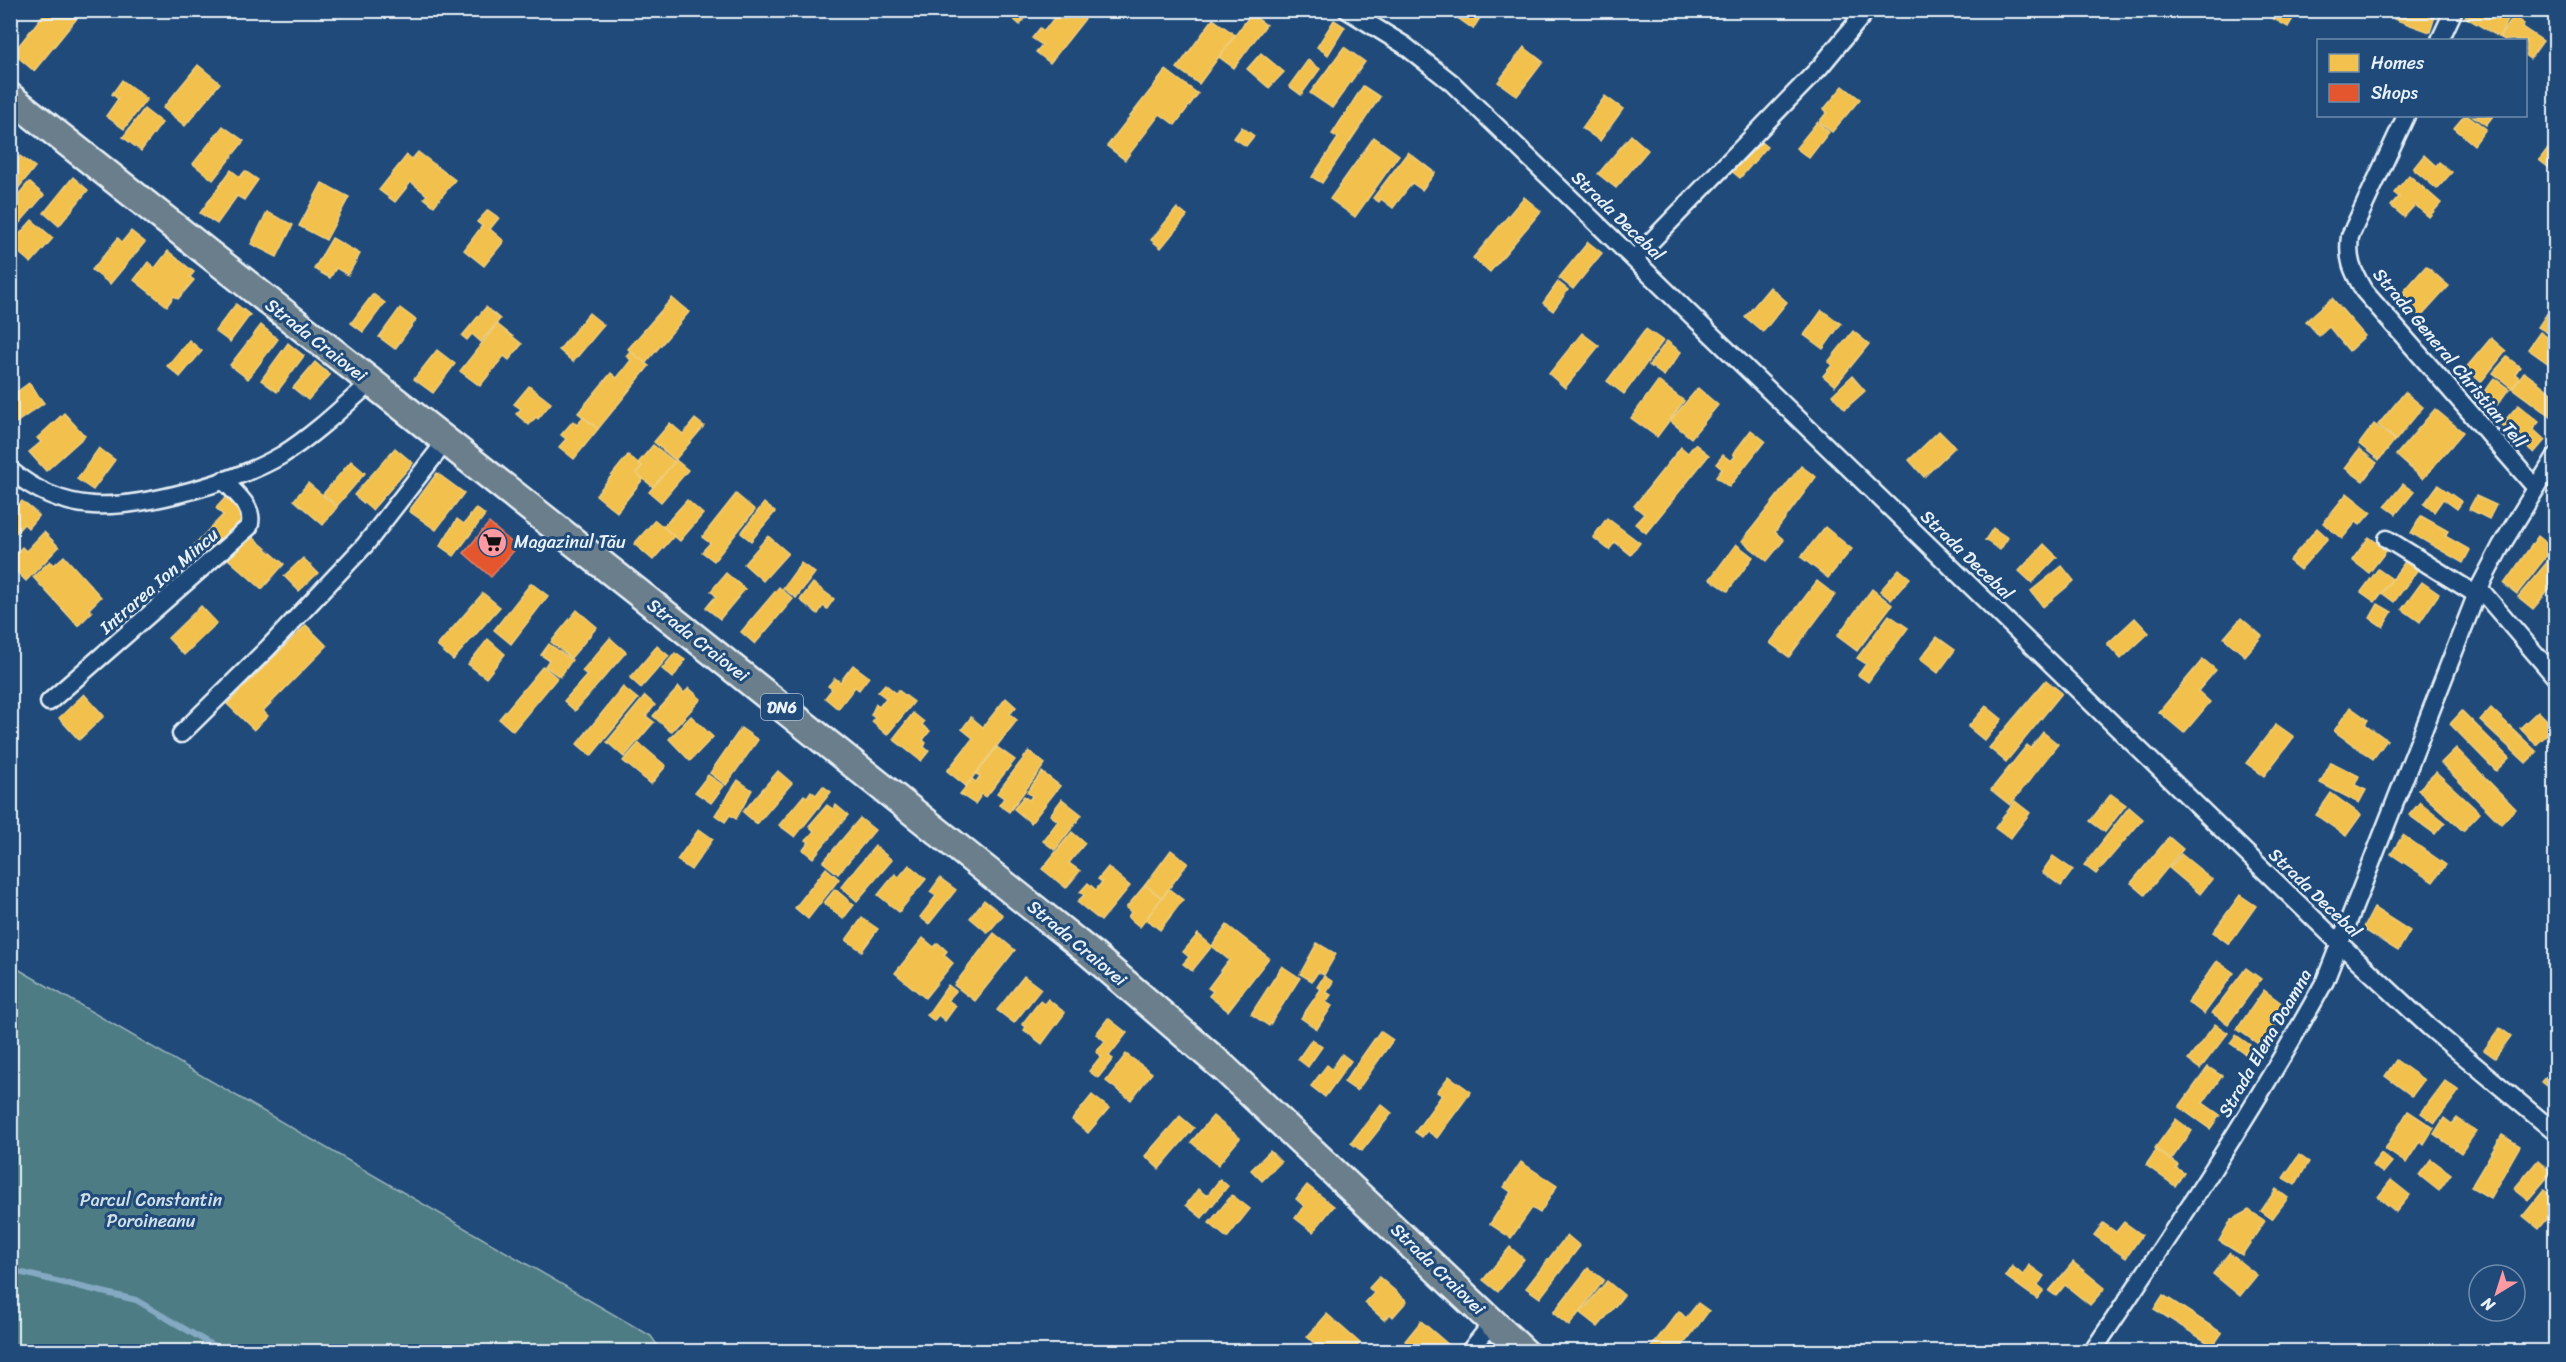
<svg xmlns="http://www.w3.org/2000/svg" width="2566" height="1362" font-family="Sriracha,sans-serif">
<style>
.green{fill:#4e7b84;stroke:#9bb6be;stroke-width:1.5}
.homes{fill:#f2c14e;stroke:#efcf81;stroke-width:1.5}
.shops{fill:#e4572e;stroke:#e5856b;stroke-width:1.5}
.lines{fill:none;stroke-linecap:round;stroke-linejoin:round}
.stream{stroke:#84a9c2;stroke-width:6}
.minor-casing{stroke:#e8f1f8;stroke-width:21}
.primary-casing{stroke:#e8f1f8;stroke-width:32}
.minor{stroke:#1f4a7a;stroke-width:16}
.primary{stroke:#6b7e8b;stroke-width:27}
.labels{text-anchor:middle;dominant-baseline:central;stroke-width:6;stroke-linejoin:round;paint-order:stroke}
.shield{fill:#1f4a7a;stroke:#acbfd2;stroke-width:1.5}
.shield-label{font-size:16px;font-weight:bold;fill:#e8f1f8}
.street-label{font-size:18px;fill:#e8f1f8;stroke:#1f4a7a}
.poi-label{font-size:18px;fill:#e8f1f8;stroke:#1f4a7a;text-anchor:start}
.park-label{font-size:18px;fill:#d1dfe7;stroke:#1f4a7a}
</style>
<rect width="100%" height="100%" fill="#1f4a7a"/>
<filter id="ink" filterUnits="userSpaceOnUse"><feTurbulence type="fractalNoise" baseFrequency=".0167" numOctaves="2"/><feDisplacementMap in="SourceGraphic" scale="12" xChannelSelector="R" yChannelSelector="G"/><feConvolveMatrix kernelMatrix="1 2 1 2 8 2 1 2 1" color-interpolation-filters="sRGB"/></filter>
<g filter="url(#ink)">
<!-- green -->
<polygon class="green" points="11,965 651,1336 661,1351 11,1351"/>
<!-- homes -->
<g class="homes">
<polygon points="47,10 83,11 34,71 13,53"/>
<polygon points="1003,10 1031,10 1020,25"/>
<polygon points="1072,10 1092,10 1050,63 1036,52 1042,45 1032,38 1040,28 1044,31 1057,14 1064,20"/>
<polygon points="1459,10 1485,10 1473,29 1455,16"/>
<polygon points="2270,10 2298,10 2288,27 2267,15"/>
<polygon points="2397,10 2437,10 2430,32 2394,19"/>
<polygon points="2468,10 2498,10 2510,17 2499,37 2465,17"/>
<polygon points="1251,14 1266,25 1234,68 1219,57"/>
<polygon points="2514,17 2524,24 2522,27 2543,41 2530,59 2526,56 2526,40 2505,40 2499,37"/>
<polygon points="1213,19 1235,35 1199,84 1177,68"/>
<polygon points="1334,20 1345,27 1328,55 1317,47"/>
<polygon points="1344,47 1365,62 1332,108 1310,93"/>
<polygon points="1524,47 1543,62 1517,96 1498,82"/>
<polygon points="1261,53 1284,72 1269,88 1247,69"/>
<polygon points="1308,60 1320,69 1301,95 1289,86"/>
<polygon points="198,65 220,83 185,126 163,108"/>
<polygon points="1166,70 1198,94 1175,125 1160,114 1125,160 1107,146"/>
<polygon points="122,80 147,99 124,129 106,116 118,99 112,94"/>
<polygon points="1363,86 1380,97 1322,183 1312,177 1338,138 1332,134"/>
<polygon points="1843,86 1860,99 1832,132 1819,122 1827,112 1824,109"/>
<polygon points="1605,96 1623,109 1600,141 1582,128"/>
<polygon points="144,109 162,123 141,151 123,137"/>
<polygon points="2464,116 2469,116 2486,129 2474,145 2454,128"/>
<polygon points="2473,116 2493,116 2486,125"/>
<polygon points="1817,122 1829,132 1809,158 1796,148"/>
<polygon points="223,126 244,141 213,180 193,164"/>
<polygon points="1242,127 1254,136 1246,146 1234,138"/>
<polygon points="1631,135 1648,150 1616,188 1598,174"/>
<polygon points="1374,137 1399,155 1355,217 1330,199"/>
<polygon points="1756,138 1767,147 1740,178 1729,169"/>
<polygon points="2548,148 2556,154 2556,173 2539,160"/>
<polygon points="418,152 455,180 434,206 424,198 427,195 411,182 395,202 379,190 407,155 412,159"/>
<polygon points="1408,152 1435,173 1422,190 1412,183 1393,208 1381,199 1379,202 1373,198"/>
<polygon points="2424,155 2436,166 2439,162 2452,172 2437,189 2413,169"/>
<polygon points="20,156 35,167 13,195 10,192 10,168"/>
<polygon points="231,170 240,177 245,171 258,180 244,200 237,196 217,224 200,213"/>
<polygon points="2409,175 2441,203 2429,217 2415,205 2404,217 2391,206 2399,197 2394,193"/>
<polygon points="73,177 88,190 59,226 44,213"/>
<polygon points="29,182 44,195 17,226 10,221 10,204"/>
<polygon points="322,183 349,197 326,240 299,226"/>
<polygon points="1524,197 1541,211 1490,272 1473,258"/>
<polygon points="1177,208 1187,216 1161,248 1151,240"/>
<polygon points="488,210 499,218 490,229 504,241 484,266 464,250 482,226 477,222"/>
<polygon points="267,212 293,225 277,257 251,244"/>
<polygon points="32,220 53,238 31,263 10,245"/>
<polygon points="131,231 145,242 110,284 92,270 118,238 122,242"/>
<polygon points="332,238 360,254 348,275 336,268 330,278 314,269"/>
<polygon points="1588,242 1602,253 1573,289 1559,278"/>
<polygon points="168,251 194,272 190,277 194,280 178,299 174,296 167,306 134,280 148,262 155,268"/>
<polygon points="2426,266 2449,286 2419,319 2397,299"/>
<polygon points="1558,282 1568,290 1553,311 1543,303"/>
<polygon points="1770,287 1787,302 1763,332 1745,317"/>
<polygon points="373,294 385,303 363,332 351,323"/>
<polygon points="672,298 689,312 645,364 628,349"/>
<polygon points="2332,298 2365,336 2349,351 2329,327 2319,336 2306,321"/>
<polygon points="236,304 250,315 230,342 215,331"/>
<polygon points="486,307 500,319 481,342 472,334 467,340 462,336"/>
<polygon points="400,308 416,320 395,349 379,337"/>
<polygon points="2550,309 2556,313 2556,338 2538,327"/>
<polygon points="1822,310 1841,324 1823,349 1804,335"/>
<polygon points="589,313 604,325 573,362 559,350"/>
<polygon points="497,324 522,344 509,360 504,356 480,386 460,371"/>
<polygon points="261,325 278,339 248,379 230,365"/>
<polygon points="1646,329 1663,341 1624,394 1607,381"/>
<polygon points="1853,331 1869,344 1835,386 1823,376 1832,365 1828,362"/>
<polygon points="2540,332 2556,343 2556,369 2528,349"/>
<polygon points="1582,333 1599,346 1565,388 1549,374"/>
<polygon points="2491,338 2506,351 2481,382 2465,369"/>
<polygon points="189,340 202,351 180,377 167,366"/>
<polygon points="1667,341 1681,352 1664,376 1649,365"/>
<polygon points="288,343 304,356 277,392 261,380"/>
<polygon points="437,350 455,364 433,393 414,379"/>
<polygon points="630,351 649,366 598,429 578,413 611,373 617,378 631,360 626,356"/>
<polygon points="2507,357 2520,367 2515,374 2520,378 2512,388 2493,373"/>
<polygon points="315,362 330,375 308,400 293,388"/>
<polygon points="2524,372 2556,396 2556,411 2551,417 2512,388"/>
<polygon points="1852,376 1865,391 1845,409 1832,395"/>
<polygon points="2494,378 2509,389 2491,413 2476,402"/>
<polygon points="1658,381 1684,401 1657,437 1631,418"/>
<polygon points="29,383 44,403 10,427 10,397"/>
<polygon points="529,386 551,403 538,419 536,417 529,425 516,414 521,409 514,404"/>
<polygon points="1698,388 1718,405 1691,438 1670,421"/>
<polygon points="2405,392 2423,407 2396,440 2378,425"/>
<polygon points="2518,405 2539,422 2533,429 2545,440 2534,453 2501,425"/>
<polygon points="2435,409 2463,432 2423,479 2396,455"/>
<polygon points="64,413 85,436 46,471 29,452 41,442 37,438"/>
<polygon points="583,417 598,429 574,459 559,447 566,439 561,435 573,421 577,425"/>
<polygon points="695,419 704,426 675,460 654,442 670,423 683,434"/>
<polygon points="2374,424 2395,440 2379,460 2359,444"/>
<polygon points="1751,430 1765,441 1729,487 1716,477 1722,469 1716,464 1723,455 1731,461 1735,456 1733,454"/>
<polygon points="1939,431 1955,447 1924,477 1909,460"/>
<polygon points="1695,444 1709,455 1646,533 1635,524 1644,514 1634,506 1681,447 1688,453"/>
<polygon points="653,445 675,462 653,487 636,473 642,466 638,463"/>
<polygon points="99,448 115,460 93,490 77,479"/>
<polygon points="395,448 413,463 372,510 354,495"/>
<polygon points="2359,449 2377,463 2363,481 2345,468"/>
<polygon points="628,455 642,466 636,473 643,479 617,512 596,495"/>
<polygon points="676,460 688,470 661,502 649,492"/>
<polygon points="351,461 365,473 337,506 323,494"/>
<polygon points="1801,466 1816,477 1775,532 1784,540 1767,561 1742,541"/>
<polygon points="437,473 464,493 436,530 409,511"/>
<polygon points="308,483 337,507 323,525 294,500"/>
<polygon points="2403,484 2414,492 2396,514 2385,506"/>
<polygon points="2438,485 2462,502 2457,509 2443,499 2434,512 2424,504"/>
<polygon points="2347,493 2371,512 2360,525 2356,522 2342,539 2323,523"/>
<polygon points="736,494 755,510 714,561 702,552 710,543 702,537"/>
<polygon points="227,496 248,517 208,559 193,546 223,515 216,508"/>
<polygon points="2476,496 2496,505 2489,519 2469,509"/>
<polygon points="687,500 703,514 680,541 663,527"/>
<polygon points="22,501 39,515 28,528 24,524 11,538 10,514"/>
<polygon points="764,503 775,512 751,541 741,533"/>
<polygon points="476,508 485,515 454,556 440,546 457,519 464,524"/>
<polygon points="2421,516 2448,531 2445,536 2470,550 2463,563 2411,533"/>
<polygon points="1607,518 1640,543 1631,555 1615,542 1609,550 1593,537"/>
<polygon points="655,520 674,536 653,560 634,544"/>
<polygon points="1825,527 1852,549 1828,578 1801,557"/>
<polygon points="1993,528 2008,538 2000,550 1985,540"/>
<polygon points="2317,528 2328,538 2300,570 2289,561"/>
<polygon points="44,532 59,547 26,581 10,565 10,554 14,550 16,553 22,547 26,551"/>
<polygon points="249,534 284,564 262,589 228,559"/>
<polygon points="768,536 788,553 763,581 744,564"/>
<polygon points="2538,536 2553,548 2517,594 2504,584"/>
<polygon points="2369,537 2387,550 2369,573 2352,560"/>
<polygon points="1736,544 1753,557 1728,591 1710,579"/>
<polygon points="2044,544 2057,557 2032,583 2019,571"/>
<polygon points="64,556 101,597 89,609 92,612 78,626 33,577 50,561 54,565"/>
<polygon points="303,558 318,573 299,591 284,576"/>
<polygon points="2407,559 2419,568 2394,602 2382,593"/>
<polygon points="2548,561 2556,568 2556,582 2533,609 2518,597"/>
<polygon points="801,563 815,573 796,598 783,588"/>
<polygon points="2062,566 2074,581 2043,607 2031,591"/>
<polygon points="1899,569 1910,578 1891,600 1880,591"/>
<polygon points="2378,569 2392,579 2375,602 2361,592"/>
<polygon points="726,573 745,589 720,619 706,608 716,596 711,591"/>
<polygon points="1817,581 1835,595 1789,657 1770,643"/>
<polygon points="2422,582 2439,594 2420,622 2402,609"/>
<polygon points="531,583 548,596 511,644 494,630"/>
<polygon points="813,583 834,599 827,609 823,606 818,614 800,600"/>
<polygon points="779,587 793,599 755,644 741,632"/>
<polygon points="1872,589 1892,605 1857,651 1837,636"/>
<polygon points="483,593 500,607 453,660 437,646"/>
<polygon points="2378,604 2392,612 2383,627 2370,618"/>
<polygon points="201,606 217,623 184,655 168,638"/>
<polygon points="577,610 597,627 571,658 551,642"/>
<polygon points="1889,615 1908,628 1868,682 1858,675 1866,664 1857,658"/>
<polygon points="2135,618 2149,633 2121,659 2107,644"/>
<polygon points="2241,618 2262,636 2245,656 2224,638"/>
<polygon points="306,625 327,646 263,711 268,716 254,730 227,704"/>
<polygon points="1937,637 1955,650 1938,673 1920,659"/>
<polygon points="610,638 626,652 575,711 564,701 587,675 582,671"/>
<polygon points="488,639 505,654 486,678 468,664"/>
<polygon points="549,644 572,660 560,677 545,666 549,660 541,655"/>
<polygon points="657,646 669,656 641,688 630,678"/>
<polygon points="675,653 685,660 673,678 662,669"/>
<polygon points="2203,659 2216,670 2198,691 2210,702 2184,733 2159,712"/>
<polygon points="853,665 869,677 859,690 855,687 838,709 825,698 832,689 828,686 835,678 840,682"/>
<polygon points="543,666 557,678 513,731 499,719"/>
<polygon points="2046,680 2062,693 2006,762 1989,748"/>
<polygon points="885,684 896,693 898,690 914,702 887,735 872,722 875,718 871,715 876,704 879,707 886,698 878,692"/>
<polygon points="623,687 638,699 591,756 577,744"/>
<polygon points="679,687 684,693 689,688 701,699 671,732 653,716"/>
<polygon points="84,694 104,716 79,740 59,718"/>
<polygon points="645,696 655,705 646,716 654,722 624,757 607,742"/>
<polygon points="1006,698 1016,707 1010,714 1017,720 966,786 947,771 973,738 962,729 971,717 983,727"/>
<polygon points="1986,706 2002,719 1985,741 1968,727"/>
<polygon points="2350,707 2368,720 2365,724 2387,740 2373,759 2334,731"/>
<polygon points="2491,708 2537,752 2526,763 2480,720"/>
<polygon points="2462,711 2509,758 2496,771 2450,724"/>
<polygon points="2538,711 2549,722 2556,716 2556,737 2550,732 2536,745 2520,728"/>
<polygon points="913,713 924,722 922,725 930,731 923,740 926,743 924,747 929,751 921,761 893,739"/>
<polygon points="691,716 713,737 690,761 669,739"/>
<polygon points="2276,724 2294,737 2264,776 2246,763"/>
<polygon points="741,728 758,740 726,785 710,773"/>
<polygon points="2043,732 2058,744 2010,805 1991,790 2027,745 2031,748"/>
<polygon points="639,743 666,766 651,784 623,761"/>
<polygon points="997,747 1015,760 986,797 982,794 975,804 960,794 972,779 976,782 980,776 976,774"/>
<polygon points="2456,748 2516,809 2501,824 2441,763"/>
<polygon points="1029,751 1045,764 1009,812 999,805 1004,798 997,793"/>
<polygon points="2331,762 2359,776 2355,785 2366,790 2359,803 2320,783"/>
<polygon points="778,771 792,783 757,824 743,812"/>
<polygon points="1042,772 1060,786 1031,823 1014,809 1024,796 1029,800 1032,796 1027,792"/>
<polygon points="2436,772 2480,813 2463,831 2418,790"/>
<polygon points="708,775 724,786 711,803 695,792"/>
<polygon points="738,780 752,790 736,819 730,815 725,822 715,815"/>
<polygon points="823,786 831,792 795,837 779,825 804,795 807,797 811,791 816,795"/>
<polygon points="2331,793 2361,815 2346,836 2316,815"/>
<polygon points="2111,794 2126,805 2105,832 2090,821"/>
<polygon points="1062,799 1082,815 1055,850 1043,841 1058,821 1050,815"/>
<polygon points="2015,801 2030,813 2010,839 1995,828"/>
<polygon points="2420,802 2445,822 2435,834 2409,815"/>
<polygon points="827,805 833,809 836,805 848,815 813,858 803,850 809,842 806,840 814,831 809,826"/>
<polygon points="2129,807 2143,819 2096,874 2084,865"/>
<polygon points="860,818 875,830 838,874 823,862"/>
<polygon points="699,829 713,839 691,870 677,860"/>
<polygon points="1072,832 1085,843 1069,863 1080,871 1066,888 1042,869"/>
<polygon points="2403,835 2446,865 2433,882 2391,854"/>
<polygon points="2169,837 2183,849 2145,895 2131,883"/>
<polygon points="875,846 892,860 857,901 841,887"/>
<polygon points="1171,850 1188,863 1162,898 1145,885"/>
<polygon points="2181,854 2212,879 2200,894 2169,868"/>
<polygon points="2053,856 2073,870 2061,886 2042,872"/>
<polygon points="909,865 926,879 899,912 878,895 895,874 899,877"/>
<polygon points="1108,867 1130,886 1101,921 1077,902 1084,895 1080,892 1088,883 1096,890 1102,882 1098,879"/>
<polygon points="826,868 839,879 808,919 795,908"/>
<polygon points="940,878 956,890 929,924 920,917 936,896 930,892"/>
<polygon points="1145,885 1162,898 1140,927 1128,917 1131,912 1126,908"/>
<polygon points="835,889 854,905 843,919 824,903"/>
<polygon points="1169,889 1183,900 1160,930 1146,919"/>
<polygon points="2240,895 2256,906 2229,944 2213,932"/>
<polygon points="984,900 1003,915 988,933 970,918"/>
<polygon points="2374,908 2410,931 2398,951 2363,929"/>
<polygon points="862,918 878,929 862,951 846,940"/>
<polygon points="1227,925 1269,958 1228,1011 1209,996 1213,991 1208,988 1229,960 1212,946"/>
<polygon points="994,933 1015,950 975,1001 954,985"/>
<polygon points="1198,934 1212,946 1192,971 1183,964 1189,957 1183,952"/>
<polygon points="923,938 934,947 938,943 947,951 944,955 953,963 925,998 895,973"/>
<polygon points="1317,943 1336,954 1324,975 1318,972 1312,981 1300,974"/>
<polygon points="2217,961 2234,973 2204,1014 2188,1002"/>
<polygon points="1282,966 1300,978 1269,1026 1251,1014"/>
<polygon points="2246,968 2261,979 2228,1024 2212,1013"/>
<polygon points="1024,976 1041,989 1014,1023 997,1010"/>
<polygon points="1324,976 1333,982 1326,992 1331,995 1326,1002 1332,1006 1317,1029 1301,1018 1321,989 1317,987"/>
<polygon points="948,985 956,991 948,1000 956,1006 945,1021 938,1015 934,1021 927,1015"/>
<polygon points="2264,990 2288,1008 2261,1046 2237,1029"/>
<polygon points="1048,999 1065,1013 1042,1044 1024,1030 1026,1027 1022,1024 1040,1001 1044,1004"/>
<polygon points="1108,1018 1127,1033 1109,1056 1113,1059 1098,1078 1089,1071 1101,1056 1096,1052 1105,1041 1096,1034"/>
<polygon points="2215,1024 2228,1033 2200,1069 2188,1060"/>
<polygon points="2500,1028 2511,1036 2495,1058 2484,1050"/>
<polygon points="1380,1031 1393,1040 1357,1091 1344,1082"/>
<polygon points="2236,1035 2264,1055 2258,1063 2230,1043"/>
<polygon points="1312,1039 1322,1047 1308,1067 1298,1059"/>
<polygon points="1126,1054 1152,1073 1131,1100 1106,1081"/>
<polygon points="1342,1054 1351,1061 1325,1097 1311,1086 1327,1065 1332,1069"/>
<polygon points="2396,1060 2424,1080 2412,1096 2385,1076"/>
<polygon points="2556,1066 2556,1084 2551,1089 2542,1082"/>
<polygon points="2208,1067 2222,1076 2203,1103 2220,1115 2210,1129 2179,1107"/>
<polygon points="1449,1076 1471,1092 1437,1138 1427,1131 1422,1137 1415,1132 1442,1095 1437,1092"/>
<polygon points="2445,1081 2459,1091 2435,1123 2421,1113"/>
<polygon points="1092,1095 1109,1108 1088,1133 1072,1120"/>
<polygon points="1381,1104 1392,1113 1362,1151 1351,1143"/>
<polygon points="2408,1111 2434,1128 2424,1144 2420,1141 2406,1163 2385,1149"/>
<polygon points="1180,1116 1194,1128 1159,1169 1145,1156"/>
<polygon points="1213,1116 1240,1138 1218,1165 1191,1142"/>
<polygon points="2444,1118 2452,1124 2457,1118 2476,1132 2461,1153 2434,1134"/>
<polygon points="2176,1119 2192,1131 2171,1160 2155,1148"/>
<polygon points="2502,1135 2520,1146 2490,1198 2471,1187"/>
<polygon points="2156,1150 2178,1165 2176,1168 2184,1173 2175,1186 2146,1165"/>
<polygon points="1270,1151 1281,1162 1262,1181 1251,1170"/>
<polygon points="2381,1153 2392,1162 2383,1173 2372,1165"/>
<polygon points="2299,1155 2309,1162 2295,1185 2283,1178"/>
<polygon points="2431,1159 2451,1174 2439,1191 2419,1175"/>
<polygon points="2538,1160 2552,1172 2528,1200 2514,1189"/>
<polygon points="1521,1162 1557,1186 1540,1213 1532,1208 1511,1238 1490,1224 1511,1192 1504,1187"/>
<polygon points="1220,1179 1228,1186 1202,1218 1186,1205 1198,1189 1207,1196"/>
<polygon points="2391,1180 2410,1195 2396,1212 2378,1197"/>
<polygon points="1307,1185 1334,1206 1313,1232 1295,1218 1304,1206 1296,1199"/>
<polygon points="2276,1189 2288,1198 2272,1219 2261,1211"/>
<polygon points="2544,1190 2556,1199 2556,1208 2539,1229 2523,1216"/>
<polygon points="1232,1195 1250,1209 1227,1238 1209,1223"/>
<polygon points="2249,1210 2265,1221 2242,1255 2219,1241 2231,1220"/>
<polygon points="2124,1222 2142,1235 2126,1258 2094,1235 2103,1223 2116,1232"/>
<polygon points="1567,1235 1580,1246 1540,1298 1526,1288"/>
<polygon points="1510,1247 1524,1259 1498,1292 1483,1280"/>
<polygon points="2229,1253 2257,1275 2240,1296 2213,1274"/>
<polygon points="2073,1262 2105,1288 2090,1305 2065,1285 2056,1296 2049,1291"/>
<polygon points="2029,1265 2044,1276 2038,1285 2044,1290 2037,1299 2005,1276 2012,1266 2023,1275"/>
<polygon points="1588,1268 1604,1280 1569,1326 1553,1313"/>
<polygon points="1379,1277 1407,1301 1393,1317 1390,1314 1384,1320 1365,1303 1374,1293 1369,1288"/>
<polygon points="1607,1281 1624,1295 1598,1327 1580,1313"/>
<polygon points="2163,1295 2222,1333 2213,1346 2154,1309"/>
<polygon points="1698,1303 1709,1311 1678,1352 1647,1352 1679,1311 1686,1318"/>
<polygon points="1327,1314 1360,1343 1353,1352 1324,1352 1307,1337"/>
<polygon points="1421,1321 1457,1352 1417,1352 1405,1341"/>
</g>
<!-- shops -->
<polygon class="shops" points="489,523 517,547 491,577 464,553"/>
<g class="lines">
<!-- stream -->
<polyline class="stream" points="10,1270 136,1300 224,1352"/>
<defs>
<g id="minor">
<polyline points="1347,10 1404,45 1452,83 2339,943 2429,1027 2556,1133"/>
<polyline points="2440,40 2454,10"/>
<path d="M2406,116L2350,236C2347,260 2352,270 2364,291L2536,488"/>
<polyline points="1634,259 1820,67 1867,10"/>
<path d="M10,470C34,490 63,503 93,505C144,508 238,481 282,455C314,435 342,408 370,383"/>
<polyline points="2387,539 2477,595"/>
<polyline points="2479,588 2556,678"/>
<path d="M49,702L249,527C256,508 235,493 223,480"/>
<polyline points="181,734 268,648 365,545 446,441"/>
<polyline points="1469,1352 1493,1322"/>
<path d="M2092,1352C2174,1231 2255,1109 2325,981L2479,588L2501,546L2556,456"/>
</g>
<polyline id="primary" points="10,97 679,625 1090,953 1225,1069 1524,1352"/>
</defs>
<!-- minor casing -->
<use href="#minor" class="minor-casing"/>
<!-- primary casing -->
<use href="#primary" class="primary-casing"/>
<!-- minor -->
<use href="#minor" class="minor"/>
<!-- primary -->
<use href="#primary" class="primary"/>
</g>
</g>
<!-- icons -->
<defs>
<symbol id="supermarket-disc" viewBox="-11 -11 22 22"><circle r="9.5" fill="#ff9aa2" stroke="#1f4a7a"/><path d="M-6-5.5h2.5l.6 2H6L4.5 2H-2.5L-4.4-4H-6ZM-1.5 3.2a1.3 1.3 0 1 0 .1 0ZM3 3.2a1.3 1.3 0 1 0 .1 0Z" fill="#111"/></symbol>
</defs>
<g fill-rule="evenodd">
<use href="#supermarket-disc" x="476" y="526" width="33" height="33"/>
</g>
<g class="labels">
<!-- shield labels -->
<rect class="shield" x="761" y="694" width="42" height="26" rx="4.5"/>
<g class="shield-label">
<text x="782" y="707">DN6</text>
</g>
<!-- street labels -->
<g class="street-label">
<text transform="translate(1618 216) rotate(44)">Strada Decebal</text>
<text transform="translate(316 340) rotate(38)">Strada Craiovei</text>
<text transform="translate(2450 358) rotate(50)">Strada General Christian Tell</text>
<text transform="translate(1967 555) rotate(44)">Strada Decebal</text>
<text transform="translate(159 581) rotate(-41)">Intrarea Ion Mincu</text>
<text transform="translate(698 640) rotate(38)">Strada Craiovei</text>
<text transform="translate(2315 893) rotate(44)">Strada Decebal</text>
<text transform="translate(1077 943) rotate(40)">Strada Craiovei</text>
<text transform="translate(2265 1043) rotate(-60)">Strada Elena Doamna</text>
<text transform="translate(1438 1269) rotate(44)">Strada Craiovei</text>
</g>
<!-- poi labels -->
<g class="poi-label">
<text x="514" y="542">Magazinul Tău</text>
</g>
<!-- park labels -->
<g class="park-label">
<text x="151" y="1200">Parcul Constantin<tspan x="151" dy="21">Poroineanu</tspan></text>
</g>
</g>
<!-- margin -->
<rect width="2566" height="1362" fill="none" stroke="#1f4a7a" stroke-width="36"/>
<rect x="18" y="18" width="2530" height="1326" fill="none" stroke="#e8f1f8" stroke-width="2" filter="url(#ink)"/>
<!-- legend -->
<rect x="2317" y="39" width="210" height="78" fill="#1f4a7a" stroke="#6f8dac" stroke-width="1.5"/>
<rect x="2329" y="54" width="30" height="18" fill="#f2c14e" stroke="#6f8dac" stroke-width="1.5"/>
<text x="2371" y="69" font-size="18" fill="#e8f1f8">Homes</text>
<rect x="2329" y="84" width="30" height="18" fill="#e4572e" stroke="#6f8dac" stroke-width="1.5"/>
<text x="2371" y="99" font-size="18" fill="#e8f1f8">Shops</text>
<!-- north arrow -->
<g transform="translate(2497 1293) rotate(218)"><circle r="28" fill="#1f4a7a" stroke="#6f8dac" stroke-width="1.5"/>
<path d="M0-4.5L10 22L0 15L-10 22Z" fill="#ff9aa2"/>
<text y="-9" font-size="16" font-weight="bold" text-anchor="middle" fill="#e8f1f8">N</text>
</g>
</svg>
